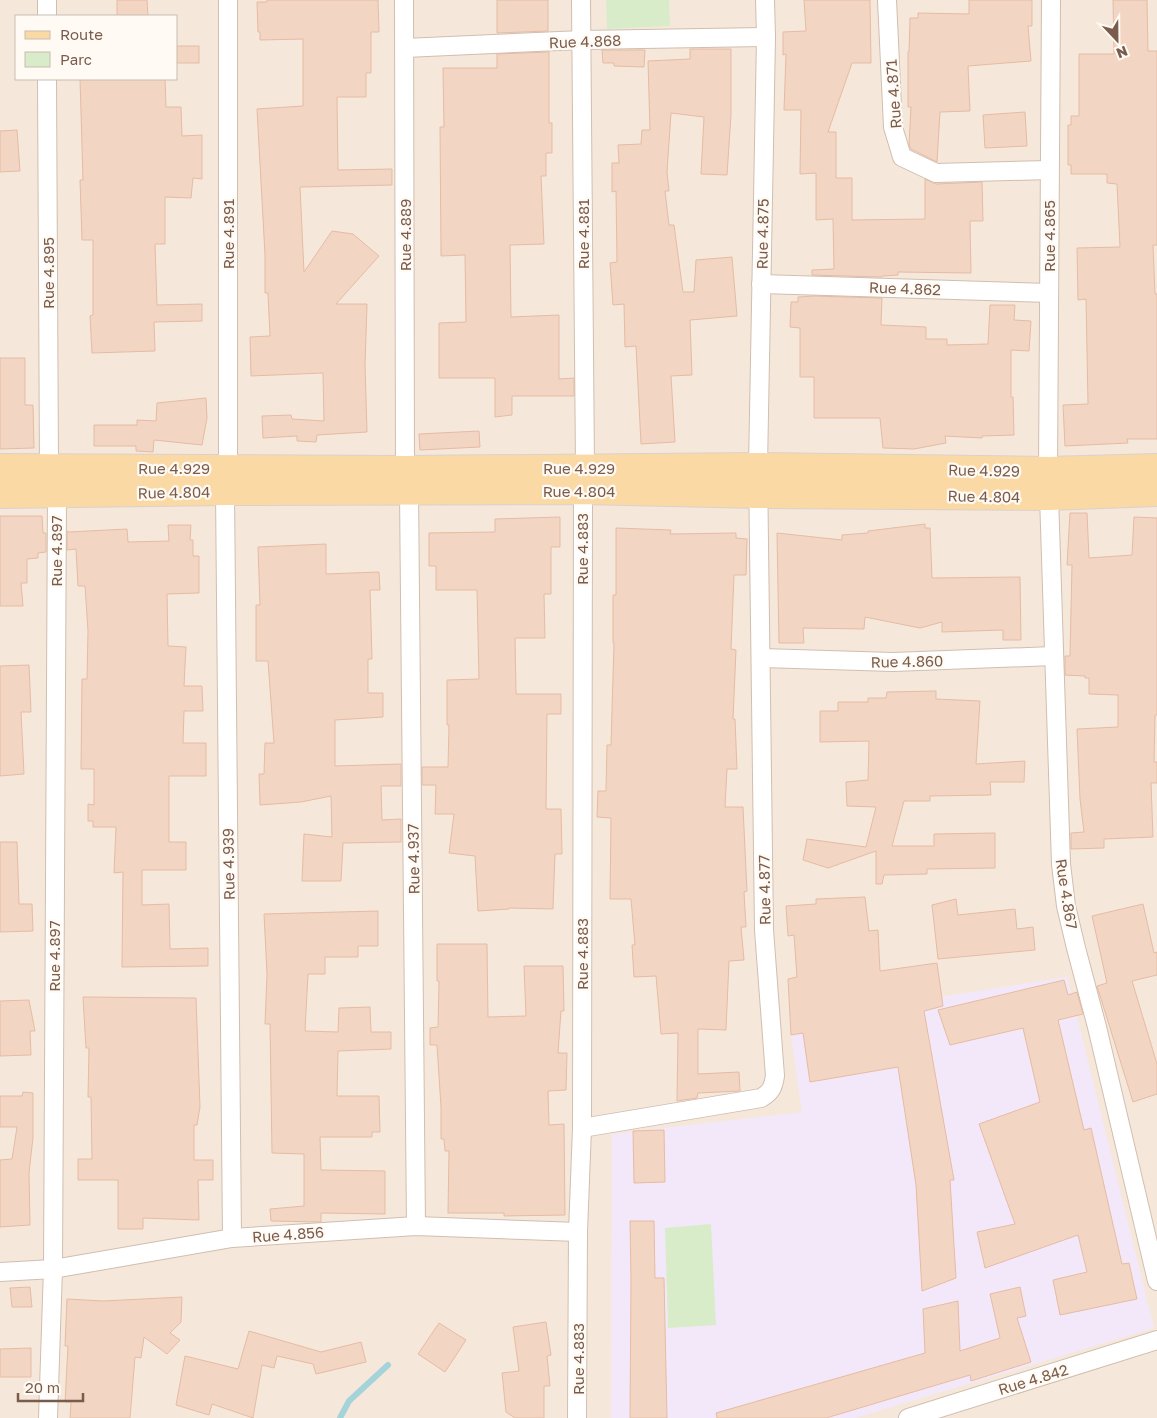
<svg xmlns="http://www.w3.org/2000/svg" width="1157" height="1418" font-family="'Golos Text',sans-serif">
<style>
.residential{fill:#f5e8da;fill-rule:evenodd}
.education{fill:#f3e8fa}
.park{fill:#d8ecc9}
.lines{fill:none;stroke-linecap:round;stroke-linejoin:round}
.stream{stroke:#a5d3da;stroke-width:6}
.building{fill:#f3d5c3;stroke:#e6bba3}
.street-casing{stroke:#d1beb0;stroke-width:20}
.primary-casing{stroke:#dad1cd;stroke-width:30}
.street{stroke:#fff;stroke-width:18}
.primary{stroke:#fbd9a5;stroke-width:28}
.labels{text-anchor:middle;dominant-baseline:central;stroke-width:4.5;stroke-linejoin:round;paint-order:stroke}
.street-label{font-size:15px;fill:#7a5c4d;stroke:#fffaf3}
</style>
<rect width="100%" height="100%" fill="#fdf6ec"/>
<!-- residential -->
<path class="residential" d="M0,0H1157V1418H0ZM16,16H176V79H16Z"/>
<!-- education -->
<polygon class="education" points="1067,977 1154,1328 855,1418 611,1418 612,1134 802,1112 791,1035 826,1029 823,1015"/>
<!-- park -->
<g class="park">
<polygon points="606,0 669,0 670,26 607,29"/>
<polygon points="711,1224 716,1325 668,1328 665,1228"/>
</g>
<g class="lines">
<!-- stream -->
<polyline class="stream" points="340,1418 349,1401 388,1365"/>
</g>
<!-- building -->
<g class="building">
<polygon points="117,0 147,0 148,16 117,16"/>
<polygon points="267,0 378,0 379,32 371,32 371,73 366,73 366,97 337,97 338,170 392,169 392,185 300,187 304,272 332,231 353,234 379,256 336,304 367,304 365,365 367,432 317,435 316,442 297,441 297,436 263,438 262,416 291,415 292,419 324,421 323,373 251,376 250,337 270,336 268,293 265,293 265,255 257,109 303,106 303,39 260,40 260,32 258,32 257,2 267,2"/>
<polygon points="497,0 548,0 548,31 497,33"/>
<polygon points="804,0 870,0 871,63 852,63 828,132 836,132 836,178 852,178 852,220 925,219 925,179 936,184 982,182 983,221 970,221 971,273 898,272 898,275 883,276 882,277 812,275 812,270 834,269 833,219 816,220 816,173 800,174 801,110 784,110 786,54 783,55 783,32 806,31"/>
<polygon points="969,0 1032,0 1032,26 1028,26 1031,61 968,66 970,111 940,112 937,162 911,149 909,145 911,107 908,107 908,52 909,52 910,18 918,18 918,13 969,14"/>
<polygon points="1113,0 1147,0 1148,51 1157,51 1157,245 1153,245 1155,294 1157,294 1157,439 1127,439 1128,443 1065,446 1063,405 1088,404 1086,299 1078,300 1077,248 1120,247 1117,184 1107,183 1107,174 1071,174 1071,165 1068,165 1068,125 1071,125 1071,116 1079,116 1079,54 1114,54"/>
<rect x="176" y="46" width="23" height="17"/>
<polygon points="690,49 731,49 731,115 727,175 701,174 704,117 671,113 667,172 669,191 665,191 669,225 674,225 683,292 694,292 696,260 732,257 737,316 690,320 692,375 671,376 675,442 641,444 636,346 625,347 624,304 613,305 610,263 617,262 616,191 612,192 612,163 619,163 618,145 641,144 642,130 650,130 648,61 690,59"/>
<polygon points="602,50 645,50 644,67 614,66 614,63 603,63"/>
<polygon points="549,52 549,123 552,123 552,153 546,153 546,176 541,176 544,244 510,245 511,317 559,315 559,379 574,378 574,396 512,396 512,415 495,417 495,378 439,378 439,323 466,322 465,255 441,256 440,127 444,127 443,68 497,68 497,54"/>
<polygon points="80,79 165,79 166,107 181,107 182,136 202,135 202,179 193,178 191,198 165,197 165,244 155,244 157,305 202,304 202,321 154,322 155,351 92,353 90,316 93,315 93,240 82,240 80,180 83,180"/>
<polygon points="1025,112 1027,146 985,148 983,115"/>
<polygon points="17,130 20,171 0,172 0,131"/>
<polygon points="813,296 882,298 881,325 926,327 926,339 947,339 947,345 988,344 990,305 1015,305 1014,320 1031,321 1029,351 1011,350 1011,397 1013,397 1014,435 982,436 982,438 945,436 946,443 914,449 883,448 880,418 814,418 814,377 800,377 800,328 790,327 791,302 798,302 798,297"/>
<polygon points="0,358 25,358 25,405 33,405 34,448 0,449"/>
<polygon points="206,398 207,418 202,445 154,440 153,452 136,451 136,446 94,446 94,425 137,425 137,420 156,421 157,403"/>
<polygon points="479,431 480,447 420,450 419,434"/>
<polygon points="1070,513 1087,513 1089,558 1132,555 1134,517 1157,518 1157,715 1155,715 1154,762 1157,762 1157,783 1151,783 1153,837 1104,839 1104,848 1071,849 1071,833 1084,832 1080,799 1077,729 1118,727 1118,695 1089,694 1089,678 1085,678 1085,676 1065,675 1065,656 1070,656 1072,565 1067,565"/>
<polygon points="0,516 42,516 43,533 46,533 46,552 38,553 38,558 27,559 27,583 21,583 23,606 0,606"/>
<polygon points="560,517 560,547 551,547 551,594 544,594 545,638 515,638 516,694 561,694 561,714 547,714 546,809 561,809 562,854 555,854 553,909 509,908 509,909 478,911 475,856 449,853 454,814 435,814 436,785 422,785 422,767 448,767 449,725 447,725 447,680 479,679 477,590 436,590 436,566 429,566 429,533 495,532 495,519"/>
<polygon points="925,524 925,528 930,528 932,578 1020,577 1021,640 1003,640 1003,630 942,632 942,622 920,628 865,617 864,629 803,628 804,643 779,643 777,533 842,540 842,535 868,533 868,531"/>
<polygon points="168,525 191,525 190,540 193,540 193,556 199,556 199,593 167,594 168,646 186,647 184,686 202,686 203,711 184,711 183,743 206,743 206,776 169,776 169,842 186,842 186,870 142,870 142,905 169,904 170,949 208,948 208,966 122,967 123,872 114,873 116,827 93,827 93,821 88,821 88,804 94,805 94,769 81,769 82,679 87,679 88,631 85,586 78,586 76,549 67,550 67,531 69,532 127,529 128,542 169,541"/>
<polygon points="616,528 671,530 670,534 736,533 736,538 747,539 746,575 734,575 731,649 736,650 733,719 735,719 737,769 727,769 725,807 743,807 747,891 744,892 746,927 741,927 744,960 729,961 726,1030 698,1029 698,1074 739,1072 740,1091 698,1093 697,1098 677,1101 678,1033 661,1034 656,976 634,977 632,945 635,945 631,899 610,899 611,818 597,817 598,791 606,791 607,745 611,745 614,643 613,643 613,595 616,595"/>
<polygon points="326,544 326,574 379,572 380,590 370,590 372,659 368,659 368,693 383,693 383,717 335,720 335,766 401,764 401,786 381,786 382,820 401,819 401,842 343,843 341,881 302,881 304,834 332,837 331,796 301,802 260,805 259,774 264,774 265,743 274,743 268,661 256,661 256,605 260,605 258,547"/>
<polygon points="29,665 31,712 21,712 24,774 0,776 0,666"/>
<polygon points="936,691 936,699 980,701 976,764 1025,761 1024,782 990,782 991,795 930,796 930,801 904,801 892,846 934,846 934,834 995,833 995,868 927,869 927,874 884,875 882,884 876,884 876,851 828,868 803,860 807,839 866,847 876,807 847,806 846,782 868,780 869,741 820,742 820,711 838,711 838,702 868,702 868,698 886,698 887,692"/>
<polygon points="0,842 17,842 19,904 32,904 33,931 0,932"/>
<polygon points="865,897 869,931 878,930 880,971 937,963 943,1006 924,1011 954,1180 950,1180 956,1278 922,1291 916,1185 898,1067 810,1082 803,1033 791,1035 788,979 797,977 794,935 788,936 786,906 816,904 816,899"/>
<polygon points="956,899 958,915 1015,909 1017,929 1033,927 1035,950 938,959 932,905"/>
<polygon points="1143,904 1154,953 1157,952 1157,975 1132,981 1157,1064 1157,1094 1133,1102 1097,986 1107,983 1092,916"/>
<polygon points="378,911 378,946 358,946 358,957 325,957 325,974 308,974 305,1031 338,1032 339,1008 370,1007 371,1032 391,1032 391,1049 338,1051 337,1096 379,1096 380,1132 372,1132 372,1137 320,1137 321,1170 385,1171 385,1214 321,1213 321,1222 271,1221 270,1209 304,1206 304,1154 272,1153 270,1024 265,1024 267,974 264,914"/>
<polygon points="437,944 487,944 488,1017 526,1016 524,966 563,966 564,1011 561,1011 558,1053 567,1053 566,1090 548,1091 549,1125 564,1124 565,1215 504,1216 504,1213 448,1213 449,1151 445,1151 444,1139 441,1139 441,1107 437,1045 430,1045 430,1028 438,1027 439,981 437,981"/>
<polygon points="1064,980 1068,995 1077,992 1083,1014 1058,1020 1084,1130 1091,1128 1122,1264 1129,1263 1137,1299 1060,1315 1053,1280 1087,1272 1078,1235 985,1268 977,1232 1015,1224 979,1124 1040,1102 1023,1028 950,1045 938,1010"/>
<polygon points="83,997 196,998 200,1107 197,1125 194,1125 194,1160 213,1160 213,1180 198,1180 199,1220 143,1218 143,1229 118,1229 118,1180 78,1180 78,1159 92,1159 91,1097 88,1097 89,1048 86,1048"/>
<polygon points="29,1000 35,1031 30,1031 31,1055 0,1056 0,1001"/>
<polygon points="23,1092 33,1093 33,1137 29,1173 30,1225 0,1227 0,1160 12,1159 17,1127 0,1127 0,1096 22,1096"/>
<polygon points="664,1130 665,1182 634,1183 633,1131"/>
<polygon points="630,1221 654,1221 655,1278 664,1278 667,1418 630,1418 631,1278"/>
<polygon points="30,1287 32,1307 12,1307 10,1288"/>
<polygon points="1020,1287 1026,1316 1017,1318 1031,1362 971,1381 970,1375 826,1418 717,1418 716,1413 925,1353 923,1309 958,1301 960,1351 1000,1338 990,1294"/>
<polygon points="182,1297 181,1322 170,1333 180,1340 167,1354 144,1337 141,1358 135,1357 130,1418 70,1418 71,1402 65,1402 68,1346 65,1346 67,1299 103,1301"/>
<polygon points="546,1322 551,1355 547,1356 550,1386 544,1386 544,1418 515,1418 506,1412 502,1373 519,1371 513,1327"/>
<polygon points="439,1323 466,1340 445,1372 418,1354"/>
<polygon points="249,1331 321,1352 361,1342 366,1362 316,1374 313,1364 277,1356 274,1368 262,1365 253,1418 212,1404 209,1415 176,1405 185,1356 238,1369"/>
<polygon points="31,1348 31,1377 0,1377 0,1349"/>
</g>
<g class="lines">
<defs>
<g id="street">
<polyline points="47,0 47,16"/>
<polyline points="228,0 228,468"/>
<polyline points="404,0 405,470"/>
<polyline points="581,0 585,468"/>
<polyline points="887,0 893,127 902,157 936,173 1049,170"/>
<polyline points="405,48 582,40 766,37"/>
<polyline points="47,79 49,468"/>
<polyline points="761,284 1049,293"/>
<polyline points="1048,471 1051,0"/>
<polyline points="225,491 232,1238"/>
<polyline points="409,491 416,1226"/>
<polyline points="1049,496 1061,864 1066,906 1076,948 1097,1027 1157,1281"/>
<polyline points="761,658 893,662 1053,656"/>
<path d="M582,1128L761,1098C771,1092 773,1088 775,1076L764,930L758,467L766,37L765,0"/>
<polyline points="0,1272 53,1269 232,1238 416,1226 578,1232"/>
<polyline points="48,1418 53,1269 57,494"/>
<polyline points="577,1418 578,1232 582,1128 583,490"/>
<polyline points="908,1418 1157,1340"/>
</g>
<g id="primary">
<polyline points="0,468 405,470 758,467 1048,471 1157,468"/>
<polyline points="0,494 225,491 583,490 758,494 1049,496 1157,492"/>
</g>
</defs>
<!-- street casing -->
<use href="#street" class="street-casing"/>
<!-- primary casing -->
<use href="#primary" class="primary-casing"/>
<!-- street -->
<use href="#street" class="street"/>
<!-- primary -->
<use href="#primary" class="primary"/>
</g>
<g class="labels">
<!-- street labels -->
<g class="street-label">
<text transform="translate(585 41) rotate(-2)">Rue 4.868</text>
<text transform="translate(893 94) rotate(-94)">Rue 4.871</text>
<text transform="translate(228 234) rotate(-90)">Rue 4.891</text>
<text transform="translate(583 234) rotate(-90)">Rue 4.881</text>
<text transform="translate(762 234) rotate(-89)">Rue 4.875</text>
<text transform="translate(405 235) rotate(-90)">Rue 4.889</text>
<text transform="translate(1049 236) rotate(-90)">Rue 4.865</text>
<text transform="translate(48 273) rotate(-90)">Rue 4.895</text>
<text transform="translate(905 288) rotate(2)">Rue 4.862</text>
<text x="174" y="468">Rue 4.929</text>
<text x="579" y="468">Rue 4.929</text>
<text transform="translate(984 470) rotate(1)">Rue 4.929</text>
<text x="579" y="491">Rue 4.804</text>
<text transform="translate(174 492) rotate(-1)">Rue 4.804</text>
<text transform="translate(984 496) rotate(1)">Rue 4.804</text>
<text transform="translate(582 549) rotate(-90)">Rue 4.883</text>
<text transform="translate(56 551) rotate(-90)">Rue 4.897</text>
<text transform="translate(907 661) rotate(-1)">Rue 4.860</text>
<text transform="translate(413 859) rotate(-91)">Rue 4.937</text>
<text transform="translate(228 864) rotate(-91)">Rue 4.939</text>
<text transform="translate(764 890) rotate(-91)">Rue 4.877</text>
<text transform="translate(1067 894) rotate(81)">Rue 4.867</text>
<text transform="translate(582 954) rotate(-90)">Rue 4.883</text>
<text transform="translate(54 956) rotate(-90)">Rue 4.897</text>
<text transform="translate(288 1234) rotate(-4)">Rue 4.856</text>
<text transform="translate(578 1359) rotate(-90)">Rue 4.883</text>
<text transform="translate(1033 1379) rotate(-17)">Rue 4.842</text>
</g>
</g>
<!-- legend -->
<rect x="15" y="15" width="162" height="65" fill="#fffaf3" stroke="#cabbb1"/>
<rect x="25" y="31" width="25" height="8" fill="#fbd9a5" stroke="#cabbb1"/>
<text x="60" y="40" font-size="15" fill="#7a5c4d">Route</text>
<rect x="25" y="52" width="25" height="15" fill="#d8ecc9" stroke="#cabbb1"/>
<text x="60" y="65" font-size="15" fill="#7a5c4d">Parc</text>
<!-- north arrow -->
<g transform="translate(1117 40) rotate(158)" stroke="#fffaf3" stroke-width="4" paint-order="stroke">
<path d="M0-4L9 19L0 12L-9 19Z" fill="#7a5c4d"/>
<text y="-8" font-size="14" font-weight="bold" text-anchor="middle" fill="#7a5c4d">N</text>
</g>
<!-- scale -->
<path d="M18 1393v8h65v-8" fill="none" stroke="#7a5c4d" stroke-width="2.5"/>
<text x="25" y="1393" font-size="15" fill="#7a5c4d" stroke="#fffaf3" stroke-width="4" paint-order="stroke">20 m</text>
</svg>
